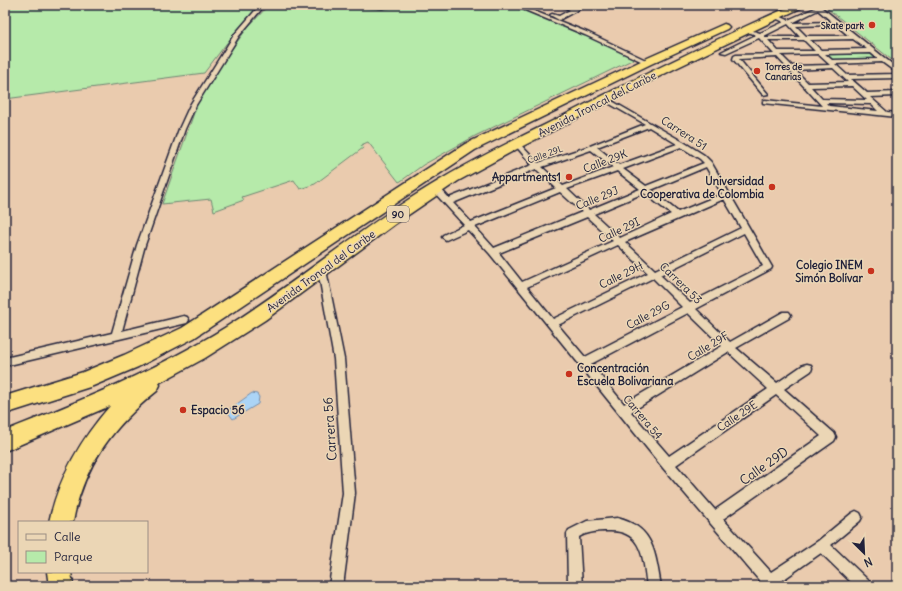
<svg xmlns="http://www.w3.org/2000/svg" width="902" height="591" font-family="Delius,sans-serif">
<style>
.green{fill:#b6eaaa;stroke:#6c8672}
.water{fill:#abd4f6;stroke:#748dab}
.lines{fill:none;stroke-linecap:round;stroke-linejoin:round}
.street-casing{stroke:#22223b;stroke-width:3}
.highway-casing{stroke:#22223b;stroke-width:3}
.street{fill:#ebd6b5;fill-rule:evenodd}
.highway{fill:#fce080;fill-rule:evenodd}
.poi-dot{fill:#c8321e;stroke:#ebd6b5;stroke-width:1.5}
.labels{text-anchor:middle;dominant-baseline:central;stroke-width:3;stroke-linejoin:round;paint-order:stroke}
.far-poi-label{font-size:9px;font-weight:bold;fill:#22223b;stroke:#ebd6b5;text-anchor:end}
.far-street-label{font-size:9px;fill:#22223b;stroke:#ebd6b5}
.shield{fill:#ebd6b5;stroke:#5e5860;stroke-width:1}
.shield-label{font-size:10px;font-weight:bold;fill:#22223b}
.street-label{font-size:11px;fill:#22223b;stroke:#ebd6b5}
.poi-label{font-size:11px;font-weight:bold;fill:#22223b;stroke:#ebd6b5;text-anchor:end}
.near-street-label{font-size:13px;fill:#22223b;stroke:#ebd6b5}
</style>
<rect width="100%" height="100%" fill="#eacbae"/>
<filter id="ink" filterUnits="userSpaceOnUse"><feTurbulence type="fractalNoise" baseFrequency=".025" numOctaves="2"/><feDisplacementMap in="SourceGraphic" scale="8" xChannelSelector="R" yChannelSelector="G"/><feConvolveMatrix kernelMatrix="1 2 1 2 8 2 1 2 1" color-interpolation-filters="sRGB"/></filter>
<g filter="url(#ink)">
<!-- green -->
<g class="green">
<polygon points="5,5 259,5 226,44 204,73 5,99"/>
<polygon points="269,5 348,5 384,8 401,5 512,5 595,39 636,58 475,136 423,165 401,181 399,182 368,142 361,145 363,148 315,184 300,189 294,180 242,197 244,200 214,211 211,199 162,204 200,96 212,76 248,27"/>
<polygon points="823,5 897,5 897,64"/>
<polygon points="867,51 876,59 833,61 825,53"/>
</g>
<!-- water -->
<polygon class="water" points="252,393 257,394 259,397 258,404 233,419 227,411"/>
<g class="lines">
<defs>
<g id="street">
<polygon points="260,5 265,5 239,36 196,105 185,129 145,245 122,331 184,316 187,317 189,320 187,323 5,366 5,358 112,333 137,245 179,129 190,105 234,35"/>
<polygon points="355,5 399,5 382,8 357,6"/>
<polygon points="513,5 519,5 589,33 650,62 645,63 585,35"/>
<polygon points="559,5 565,5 574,8 581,5 587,5 559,20 550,15 552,14 559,16 570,10"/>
<path d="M812,5H817L821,7L897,68V73L882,62L835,64L847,75L897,74V78L851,79L867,93L897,92V96L870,97L887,112L897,113V117L763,103V101L765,100L822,106L777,57L739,59L768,94L763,95L733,59L734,56L736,55L774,54L759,38L726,53L721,52L756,35L743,30V28L760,33L784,22L773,17V15H777L788,20L815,8ZM818,10L832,22L792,23ZM788,24L800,37H765L764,36ZM836,25L849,36H806L796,26ZM853,39L867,49L821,50L810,40ZM768,40H804L815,51H778ZM871,53L878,59L832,60L825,54ZM818,54L830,65L792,66L781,55ZM833,68L848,82L808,83L795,70ZM852,86L867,100L822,99L811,87ZM826,103L871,104L878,111L829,106Z"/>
<path d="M605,97L685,143L704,155L711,162L772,267L771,269L696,309L730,342L783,312H789L791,315L789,318L736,348L777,383L803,365L807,364L811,365L812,368L811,371L784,389L834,433L836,437L834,441L723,519L771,572L818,541L852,513L856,511L860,513L862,517L860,521L831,545L869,581L871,586H855L821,553L777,584L778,586H764L663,468L490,254L468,230L446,240L442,237L443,235L464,225L433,191V187H439L449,198L532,165L515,145V143H519L538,163L590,146L645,124L603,100L602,99ZM649,127L677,144L619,165L597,147ZM681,147L700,159L704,163L646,186L623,169ZM591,150L613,167L563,186L542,167ZM706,167L722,194L678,212L651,190ZM536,169L556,188L471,222L453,203ZM617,171L640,189L589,210L567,189ZM560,192L582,212L494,248L475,227ZM644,193L671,214L620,238L594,214ZM724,199L741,228L655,270L625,242ZM587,217L613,241L522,282L499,253ZM744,233L763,266L690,303L660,275ZM618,245L648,273L553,319L527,287ZM653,278L682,307L585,357L558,325ZM688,313L722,346L624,404L591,364ZM728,352L768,389L669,456L631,412ZM776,395L821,436L715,510L676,465Z"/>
<polygon points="322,267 326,270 344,359 355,493 343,586 329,586 343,493 334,359 318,270"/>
<path d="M617,518C654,527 655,553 661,586H647C643,558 643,529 607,531C598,531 587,532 579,537L582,586H568L567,534L569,530L587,521Z"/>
</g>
<g id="highway">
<path d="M794,5H807L674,69L517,149L458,181L395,224L265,320L205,358L159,383L160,385L157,391C113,426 83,466 73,522H49C59,477 80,440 110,406L5,451V431C80,401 157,370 226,327C296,283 359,229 430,186C480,155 534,131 586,104C655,70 723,35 794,5Z"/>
<polygon points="724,24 727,25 729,27 727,29 651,64 475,150 194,338 138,367 93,386 5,414 5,396 83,372 124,355 182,328 465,144 643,60"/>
<polygon points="47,572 71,572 73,586 49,586"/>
</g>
</defs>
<!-- street casing -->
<use href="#street" class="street-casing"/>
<!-- highway casing -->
<use href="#highway" class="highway-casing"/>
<!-- street -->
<use href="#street" class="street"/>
<!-- highway -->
<use href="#highway" class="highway"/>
</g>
</g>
<!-- markers -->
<g class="poi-dot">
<circle cx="872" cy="25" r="4"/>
<circle cx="757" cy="71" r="4"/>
<circle cx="569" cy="177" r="4"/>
<circle cx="772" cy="187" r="4"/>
<circle cx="871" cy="271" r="4"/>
<circle cx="569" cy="374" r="4"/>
<circle cx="183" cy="410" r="4"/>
</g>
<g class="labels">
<!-- far-poi labels -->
<g class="far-poi-label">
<text x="864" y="25">Skate park</text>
<text x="765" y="66" text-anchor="start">Torres de<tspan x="765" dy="10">Canarias</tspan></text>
</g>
<!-- far-street labels -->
<g class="far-street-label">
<text transform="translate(545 154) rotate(-20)">Calle 29L</text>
</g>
<!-- shield labels -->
<rect class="shield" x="387" y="206" width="22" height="16" rx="3"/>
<g class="shield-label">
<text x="398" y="214">90</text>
</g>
<!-- street labels -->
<g class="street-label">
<text transform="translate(597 104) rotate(-27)">Avenida Troncal del Caribe</text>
<text transform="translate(684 133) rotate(33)">Carrera 51</text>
<text transform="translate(605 161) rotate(-21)">Calle 29K</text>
<text transform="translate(597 198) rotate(-22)">Calle 29J</text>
<text transform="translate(619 230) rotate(-25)">Calle 29I</text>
<text transform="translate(321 271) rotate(-36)">Avenida Troncal del Caribe</text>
<text transform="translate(621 275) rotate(-26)">Calle 29H</text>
<text transform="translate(681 283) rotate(44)">Carrera 53</text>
<text transform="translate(648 315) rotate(-28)">Calle 29G</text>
<text transform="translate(708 346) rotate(-31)">Calle 29F</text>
<text transform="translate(737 416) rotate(-34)">Calle 29E</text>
<text transform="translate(643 417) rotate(50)">Carrera 54</text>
</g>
<!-- poi labels -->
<g class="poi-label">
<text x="561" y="177">Appartments1</text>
<text x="764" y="181">Universidad<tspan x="764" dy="13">Cooperativa de Colombia</tspan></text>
<text x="863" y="265">Colegio INEM<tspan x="863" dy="13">Simón Bolívar</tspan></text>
<text x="577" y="368" text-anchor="start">Concentración<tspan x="577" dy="13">Escuela Bolivariana</tspan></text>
<text x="191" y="410" text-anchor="start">Espacio 56</text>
</g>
<!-- near-street labels -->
<g class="near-street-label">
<text transform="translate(330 429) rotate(-94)">Carrera 56</text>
<text transform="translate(764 466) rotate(-35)">Calle 29D</text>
</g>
</g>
<!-- margin -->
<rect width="902" height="591" fill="none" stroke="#ebd6b5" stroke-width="20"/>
<rect x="10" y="10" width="882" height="571" fill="none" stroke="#22223b" stroke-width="1.5" filter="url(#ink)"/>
<!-- legend -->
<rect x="18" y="521" width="130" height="52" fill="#ebd6b5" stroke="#9b8e84"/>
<rect x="26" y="534" width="20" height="6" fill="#ebd6b5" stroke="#9b8e84"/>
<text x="54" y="541" font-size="12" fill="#22223b">Calle</text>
<rect x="26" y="551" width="20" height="12" fill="#b6eaaa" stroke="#9b8e84"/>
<text x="54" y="561" font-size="12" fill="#22223b">Parque</text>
<!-- north arrow -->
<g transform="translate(864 553) rotate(156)" stroke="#ebd6b5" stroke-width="3" paint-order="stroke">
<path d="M0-3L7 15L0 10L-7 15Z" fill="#22223b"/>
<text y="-6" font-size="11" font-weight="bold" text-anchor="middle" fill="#22223b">N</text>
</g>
</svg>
